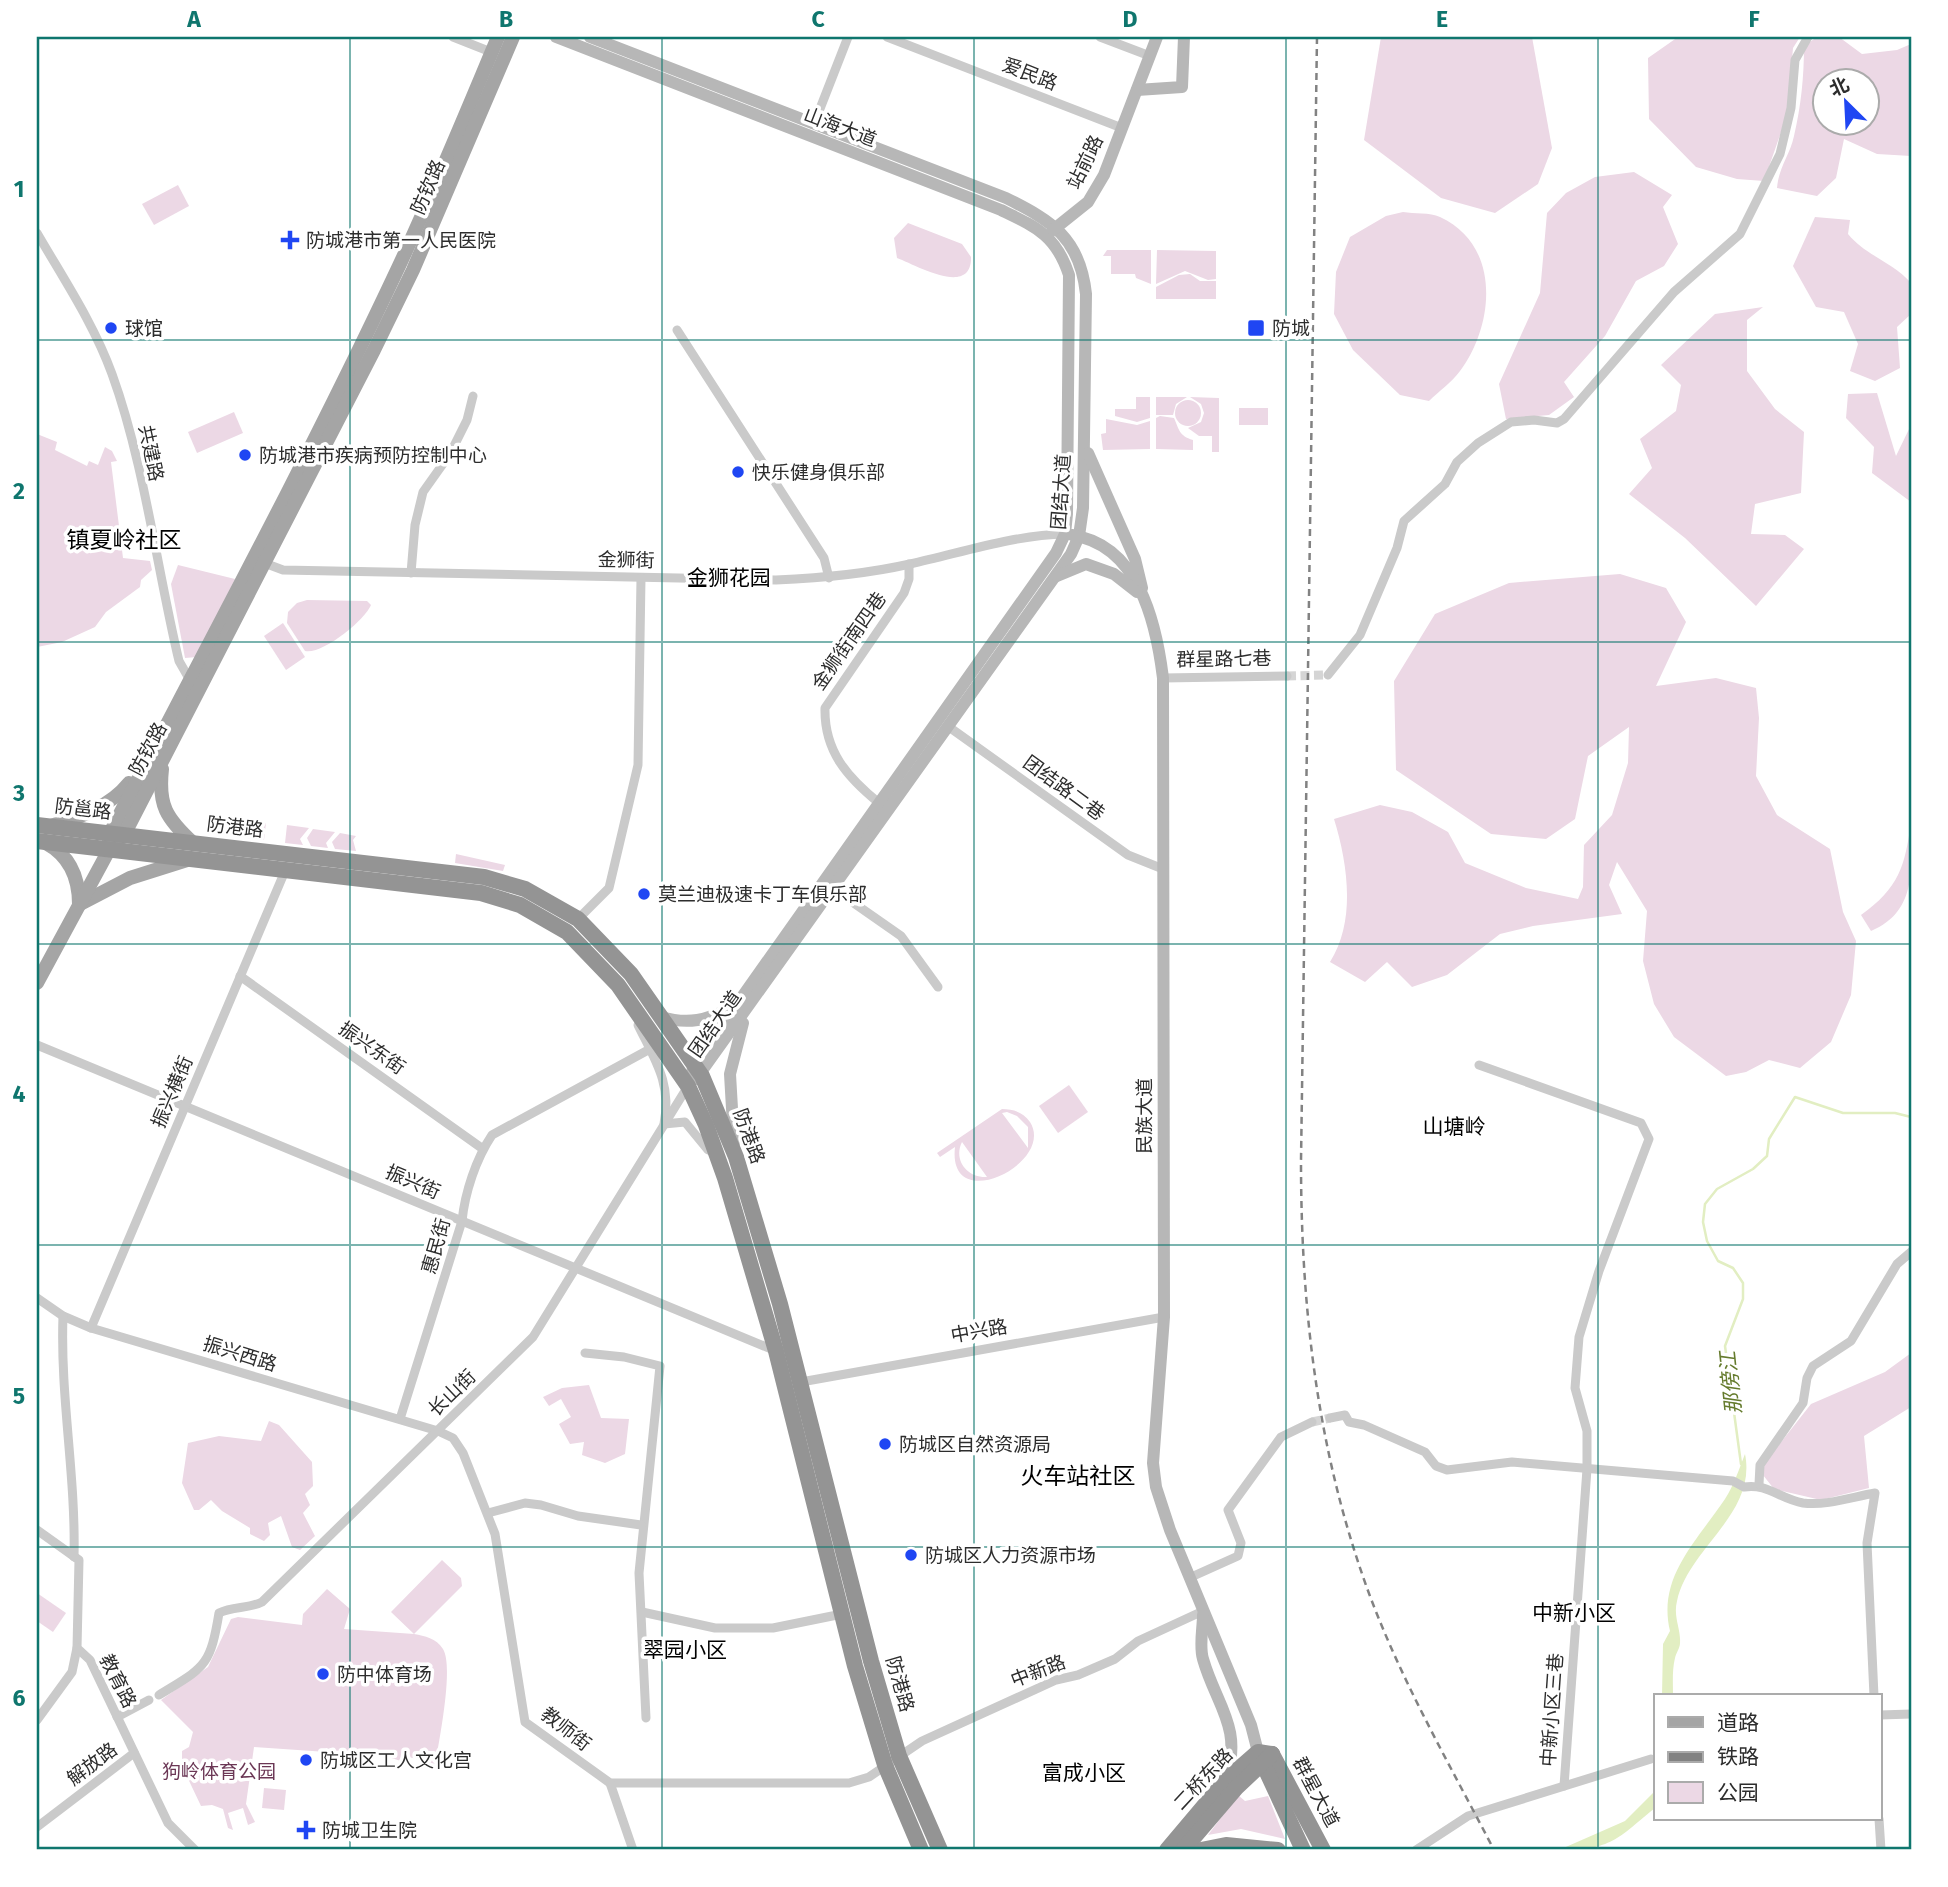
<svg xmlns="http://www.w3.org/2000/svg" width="1948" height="1887" font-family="'Fira Sans','Noto Sans SC',sans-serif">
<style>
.green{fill:#ecd8e5;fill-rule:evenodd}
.water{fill:#e2eec2}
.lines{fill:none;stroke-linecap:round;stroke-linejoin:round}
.stream{stroke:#e2eec2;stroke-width:2.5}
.street-tunnel{stroke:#d5d5d5;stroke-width:9;stroke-dasharray:9 4.5;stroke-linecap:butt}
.street{stroke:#cacaca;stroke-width:9}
.secondary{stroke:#b7b7b7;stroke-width:12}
.primary{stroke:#a5a5a5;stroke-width:14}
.highway{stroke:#949494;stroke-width:16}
.rail{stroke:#828282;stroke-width:2.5;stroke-dasharray:7 5;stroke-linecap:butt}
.grid{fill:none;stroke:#0f766e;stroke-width:2;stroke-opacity:0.55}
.poi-dot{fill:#1f46f3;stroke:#fff;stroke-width:2.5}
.labels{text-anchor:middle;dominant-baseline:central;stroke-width:7;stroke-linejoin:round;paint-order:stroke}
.street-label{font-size:19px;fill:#2d2d2d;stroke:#fff}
.poi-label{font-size:19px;fill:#2d2d2d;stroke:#fff;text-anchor:start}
.park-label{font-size:19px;fill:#6b3755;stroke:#fff}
.neighbourhood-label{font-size:21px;fill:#000;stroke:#fff}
.water-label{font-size:21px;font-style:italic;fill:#657b2d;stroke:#fff}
.quarter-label{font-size:23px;fill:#000;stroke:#fff}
.neatline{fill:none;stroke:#0f766e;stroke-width:2.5}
.grid-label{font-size:23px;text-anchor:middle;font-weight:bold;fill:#0f766e}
</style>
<rect width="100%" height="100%" fill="#fff"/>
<!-- green -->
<g class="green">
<polygon points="1381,37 1532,37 1552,148 1538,184 1495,213 1441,198 1364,140"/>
<polygon points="1678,37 1800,37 1793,48 1787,115 1764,181 1737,179 1696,167 1649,119 1648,58"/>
<path d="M1817,37H1839L1862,54L1897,50L1911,44V156L1877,154L1844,139L1836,178L1817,196L1777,188C1779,166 1790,155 1794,136C1801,106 1804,77 1804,46ZM1826,80H1868V122H1826Z"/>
<polygon points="1634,172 1672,195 1663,207 1678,244 1664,266 1636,281 1605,336 1564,382 1574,397 1549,415 1506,419 1499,384 1540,293 1547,213 1566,193 1595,177"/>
<polygon points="178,185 189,206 154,225 142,204"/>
<path d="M1403,212C1414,214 1430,212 1440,217C1501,245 1495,324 1460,371C1452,382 1439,391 1429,401L1400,395L1353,350L1334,314L1336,272L1350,237L1386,216Z"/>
<path d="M1815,217L1850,220L1848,234C1866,256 1893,262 1911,283V314L1897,327L1900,368L1875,381L1850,371L1858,344L1844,312L1816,307L1793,266Z"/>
<path d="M908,223L962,244L971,257C972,298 916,265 897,258L894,238Z"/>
<polygon points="1107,250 1151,250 1151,284 1136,278 1135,274 1111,274 1111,256 1103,256"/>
<polygon points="1157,250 1216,251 1216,279 1208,280 1185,271 1156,284"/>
<polygon points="1190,274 1200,281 1216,281 1216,299 1156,299 1156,287 1179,275"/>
<polygon points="1763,307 1747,320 1747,371 1775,409 1804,432 1801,493 1755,504 1751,534 1785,535 1804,549 1756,606 1685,538 1629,494 1652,468 1640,439 1676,411 1681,385 1661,365 1715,314"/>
<polygon points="1877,393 1896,456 1911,425 1911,502 1872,473 1874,447 1846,418 1848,394"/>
<polygon points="1136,397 1150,397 1150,418 1137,422 1115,416 1115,409 1136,409"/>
<polygon points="1156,397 1187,397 1176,404 1173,415 1156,415"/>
<polygon points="1190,397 1219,398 1219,452 1212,452 1212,436 1199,436 1188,428 1201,422 1204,413 1201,404"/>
<circle cx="1188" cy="413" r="13"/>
<rect x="1239" y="408" width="29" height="17"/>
<polygon points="234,412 243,433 197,453 188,432"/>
<path d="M1160,416L1174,418C1179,429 1179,436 1193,440V450L1156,449V418Z"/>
<polygon points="1106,419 1137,425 1150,421 1150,449 1103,450 1101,434 1106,433"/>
<polygon points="37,434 57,442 55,450 87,466 89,461 98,465 105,447 112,451 117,461 111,462 123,558 150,561 152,570 141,580 140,587 106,612 95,627 62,642 37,647"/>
<polygon points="178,565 235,579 197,657 185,658 171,584"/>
<path d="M1620,574L1666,588L1686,622L1656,686L1716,678L1756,688L1759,718L1756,776L1777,815L1830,849L1843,912L1856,941L1851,995L1831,1042L1800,1068L1769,1060L1746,1072L1726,1076L1674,1037L1654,1004L1643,961L1647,911L1617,862L1609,885L1622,914L1533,926L1500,934L1447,975L1412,987L1387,962L1365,982L1330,962C1356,921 1348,864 1334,819L1380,805L1412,812L1448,832L1465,863L1526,888L1578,899L1583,887L1584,845L1612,815L1628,763L1629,727L1588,756L1575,819L1546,839L1491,834L1396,770L1394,681L1435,614L1509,583Z"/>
<path d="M307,600L367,601L371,605C365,620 322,655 305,651L287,623L288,612L297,603Z"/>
<polygon points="283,623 305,657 286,670 264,636"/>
<polygon points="244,820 266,823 264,840 247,838 251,832"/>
<path d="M1911,822C1911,865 1919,911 1871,931L1861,915C1899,888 1905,866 1911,822Z"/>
<polygon points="287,825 309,828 300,839 303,845 285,843"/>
<polygon points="313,829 335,832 326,843 328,848 311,846 307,838"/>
<polygon points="340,833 356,836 353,840 356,851 335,849 332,842"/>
<polygon points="456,854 505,865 503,871 455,863"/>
<polygon points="1069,1085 1088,1112 1058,1133 1039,1106"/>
<path d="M1002,1109C1013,1109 1023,1112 1030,1122C1056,1163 947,1217 955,1147L940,1157L937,1153ZM1007,1112L1017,1116L1028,1127V1148L1002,1113ZM962,1142L987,1177C967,1178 953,1160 962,1142Z"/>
<polygon points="1911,1353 1911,1407 1864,1436 1869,1488 1821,1500 1774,1489 1759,1470 1811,1404 1885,1372"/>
<polygon points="589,1385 601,1418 629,1419 625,1454 605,1463 582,1455 584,1442 570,1444 559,1424 571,1417 561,1399 549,1406 543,1397 562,1388"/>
<polygon points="269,1421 279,1425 312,1462 313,1486 305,1494 310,1505 303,1513 315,1536 300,1550 292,1547 281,1516 268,1523 270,1535 264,1541 250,1534 250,1528 222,1511 211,1500 199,1510 194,1510 182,1483 188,1443 219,1436 261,1441"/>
<path d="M442,1560L461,1578L462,1586L414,1634C425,1636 436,1638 443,1649C454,1667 439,1741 435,1765L406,1756L404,1762L385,1756L254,1747L246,1804L255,1822L248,1825L243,1808L228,1813L233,1830L228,1828L223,1809L212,1805L201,1806L182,1766V1751L189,1747L193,1732L161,1700L208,1667L231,1619L238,1617L302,1625L303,1614L327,1589L350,1609L344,1629L414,1634L391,1612Z"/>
<polygon points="37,1593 66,1613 53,1632 37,1621"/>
<polygon points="264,1788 286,1790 284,1810 262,1808"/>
<polygon points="1238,1795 1245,1801 1268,1796 1285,1839 1241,1829 1208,1835"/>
</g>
<!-- water -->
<g class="water">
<path d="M1745,1454C1757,1514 1689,1547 1677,1601C1673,1617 1681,1629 1680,1643C1680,1648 1676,1653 1675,1658C1672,1670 1673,1684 1673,1696H1662L1663,1644L1670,1631C1657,1577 1697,1541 1725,1499C1734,1485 1739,1469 1745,1454Z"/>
<path d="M1656,1790V1807C1617,1839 1612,1850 1559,1850L1625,1821Z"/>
</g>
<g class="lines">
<!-- stream -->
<polyline class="stream" points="1741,1464 1725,1346 1743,1299 1743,1283 1733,1268 1718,1261 1707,1241 1703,1222 1705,1204 1717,1189 1753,1169 1767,1156 1769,1139 1795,1097 1843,1113 1895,1113 1911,1117"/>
<!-- street-tunnel -->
<g class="street-tunnel">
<polyline points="1287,676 1328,675"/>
<polyline points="1312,1422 1330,1418"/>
</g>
<!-- street -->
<g class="street">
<polyline points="453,37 491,52"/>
<polyline points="887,37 1122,128"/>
<polyline points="1100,37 1150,56"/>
<polyline points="814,124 848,37"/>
<path d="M37,233C63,278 94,324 112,374C144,462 157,569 179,661L191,682"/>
<polyline points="677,330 824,558 829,578"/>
<path d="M267,564L283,570L776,580C822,578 866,574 910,564C961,553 1013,535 1065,534"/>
<polyline points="411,573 415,525 423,492 450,454 467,420 473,396"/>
<polyline points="1328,675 1360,635 1397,548 1404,521 1445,484 1457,462 1478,443 1511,422 1534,420 1557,423 1564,419 1674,292 1740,234 1780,154 1791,108 1795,60 1808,37"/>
<polyline points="1163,678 1287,676"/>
<polyline points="949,727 1128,855 1163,869"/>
<path d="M879,803C847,777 824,751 825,708L904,593L909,579V564"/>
<polyline points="828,885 901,936 938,987"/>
<polyline points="578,919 609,888 638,765 641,578"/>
<polyline points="240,976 483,1149"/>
<path d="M638,1025C655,1060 672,1084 664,1124L685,1122L708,1150"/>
<polyline points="37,1045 776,1351"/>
<polyline points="1479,1065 1641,1123 1649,1139 1599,1271 1579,1337 1575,1388 1587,1431 1587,1469 1564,1786"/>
<polyline points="37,1298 63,1316 91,1328 438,1431 453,1438 463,1453 495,1534 525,1722 610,1783 849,1783 869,1777 922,1741 1056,1680 1078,1675 1115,1659 1138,1641 1203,1611"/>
<path d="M63,1316C60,1397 76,1476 74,1557"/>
<polyline points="91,1328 285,871"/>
<polyline points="585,1353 624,1357 660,1366 639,1573 646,1718"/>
<polyline points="801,1382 1164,1317"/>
<path d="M1330,1418L1345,1415L1349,1422L1364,1425L1425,1452L1436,1466L1447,1470L1512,1462L1733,1481L1744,1487C1767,1483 1780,1499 1803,1503C1826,1506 1852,1497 1875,1493L1867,1543L1874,1696"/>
<path d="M400,1419L462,1221C465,1192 476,1159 492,1135L650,1049"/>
<polyline points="1759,1484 1760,1465 1803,1403 1807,1378 1813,1366 1851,1341 1897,1264 1911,1252"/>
<polyline points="488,1513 525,1503 541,1505 578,1516 641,1525"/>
<polyline points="37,1530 79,1560 77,1648 90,1660 168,1823 195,1850"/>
<polyline points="1189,1578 1238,1556 1241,1543 1228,1510 1281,1437 1312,1422"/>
<polyline points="642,1612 715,1628 773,1628 842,1614"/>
<path d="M159,1695C204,1667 210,1668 219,1613C233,1606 248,1609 262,1602L533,1337L688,1086"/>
<polyline points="1880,1715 1911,1714"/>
<polyline points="117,1717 149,1700"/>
<polyline points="37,1720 72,1672 77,1648"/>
<polyline points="610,1783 633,1850"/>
<polyline points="1879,1819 1881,1850"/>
<polyline points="37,1827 134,1753"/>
<polyline points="1416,1850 1468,1816 1651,1759"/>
</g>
<!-- secondary -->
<g class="secondary">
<path d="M556,37L1001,210C1036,227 1056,235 1069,275L1067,514L1065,534L1056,553L694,1065L688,1086"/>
<path d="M590,37L1006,198C1052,221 1080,238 1086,294L1083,508L1079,536L1071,554L696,1079"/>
<polyline points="1137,90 1182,87 1184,37"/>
<polyline points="1053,230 1088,202 1104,175 1157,37"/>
<polyline points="1088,453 1135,559 1142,588"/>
<path d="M1072,535C1138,545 1156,621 1163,678L1164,1317L1153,1463L1156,1487L1170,1530L1251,1725L1258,1752"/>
<polyline points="1057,576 1086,564 1114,574 1137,592"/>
<path d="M661,1017C689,1025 706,1020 732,1008"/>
<polyline points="734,1143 730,1074 743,1023"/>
<path d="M1203,1615C1203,1628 1199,1646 1203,1659C1216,1705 1243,1727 1226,1779"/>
</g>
<!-- primary -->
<g class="primary">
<path d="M162,769C158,805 166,818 193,843"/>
<path d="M51,826C80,817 110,807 129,783"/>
<path d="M109,841L110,833C208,645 309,458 399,266C434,191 466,113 498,37"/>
<path d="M46,843C70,856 79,877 79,904"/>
<polyline points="80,904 130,878 187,860"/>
<polyline points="37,983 109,850 124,835 374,350 413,270 513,37"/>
</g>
<!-- highway -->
<g class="highway">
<polyline points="37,825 484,877 525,889 578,919 631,974 702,1076 736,1157 780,1304 871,1661 899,1756 940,1850"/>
<polyline points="37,841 481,893 520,905 567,932 618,985 688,1086 706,1125 725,1178 776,1351 855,1666 885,1765 921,1850"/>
<polyline points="1272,1754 1323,1850"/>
<polyline points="1259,1755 1303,1850"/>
<polyline points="1167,1850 1226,1780 1258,1752 1272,1754"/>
<polyline points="1183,1850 1236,1788 1272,1754"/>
<polyline points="1201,1850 1226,1845 1278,1850"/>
</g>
<!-- rail -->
<path class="rail" d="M1317,37L1301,1161C1301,1308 1317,1449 1367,1588C1400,1679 1450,1765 1494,1850"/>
</g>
<!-- grid -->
<path class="grid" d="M350,37V1850M662,37V1850M974,37V1850M1286,37V1850M1598,37V1850M37,340H1911M37,642H1911M37,944H1911M37,1245H1911M37,1547H1911"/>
<!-- markers -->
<g class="poi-dot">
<path d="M286.5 229.5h7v7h7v7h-7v7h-7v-7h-7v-7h7z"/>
<circle cx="111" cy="328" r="7"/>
<rect x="1247" y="319" width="18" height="18" rx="3.5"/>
<circle cx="245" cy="455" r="7"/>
<circle cx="738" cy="472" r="7"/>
<circle cx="644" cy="894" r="7"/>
<circle cx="885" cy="1444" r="7"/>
<circle cx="911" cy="1555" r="7"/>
<circle cx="323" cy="1674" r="7"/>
<circle cx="306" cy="1760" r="7"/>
<path d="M302.5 1819.5h7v7h7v7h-7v7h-7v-7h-7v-7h7z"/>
</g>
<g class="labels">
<!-- street labels -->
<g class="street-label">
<text transform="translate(1030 74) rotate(21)">爱民路</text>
<text transform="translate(840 127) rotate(21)">山海大道</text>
<text transform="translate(1085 162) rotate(-64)">站前路</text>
<text transform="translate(428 187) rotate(-67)">防钦路</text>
<text transform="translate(151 453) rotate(78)">共建路</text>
<text transform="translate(1061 492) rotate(-86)">团结大道</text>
<text transform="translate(626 560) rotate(1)">金狮街</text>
<text transform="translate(849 641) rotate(-55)">金狮街南四巷</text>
<text transform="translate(1224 659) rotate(-1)">群星路七巷</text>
<text transform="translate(148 749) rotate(-62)">防钦路</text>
<text transform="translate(1064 788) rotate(36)">团结路二巷</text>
<text transform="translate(83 809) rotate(7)">防邕路</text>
<text transform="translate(235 827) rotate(7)">防港路</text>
<text transform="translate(715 1024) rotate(-55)">团结大道</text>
<text transform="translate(372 1048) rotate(35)">振兴东街</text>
<text transform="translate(172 1092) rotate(-67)">振兴横街</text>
<text transform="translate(1144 1116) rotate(-90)">民族大道</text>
<text transform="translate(749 1136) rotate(70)">防港路</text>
<text transform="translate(413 1182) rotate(23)">振兴街</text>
<text transform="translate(436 1246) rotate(-74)">惠民街</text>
<text transform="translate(979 1331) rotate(-10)">中兴路</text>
<text transform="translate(240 1354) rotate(17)">振兴西路</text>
<text transform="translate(452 1393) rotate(-44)">长山街</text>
<text transform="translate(1038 1671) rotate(-21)">中新路</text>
<text transform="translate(118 1681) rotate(63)">教育路</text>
<text transform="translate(900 1684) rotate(74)">防港路</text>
<text transform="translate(1552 1710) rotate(-86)">中新小区三巷</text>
<text transform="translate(566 1729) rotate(38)">教师街</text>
<text transform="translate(92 1764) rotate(-37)">解放路</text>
<text transform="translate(1203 1779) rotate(-47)">二桥东路</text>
<text transform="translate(1316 1792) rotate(62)">群星大道</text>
</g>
<!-- poi labels -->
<g class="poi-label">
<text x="306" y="240">防城港市第一人民医院</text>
<text x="125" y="328">球馆</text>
<text x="1272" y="328">防城</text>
<text x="259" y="455">防城港市疾病预防控制中心</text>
<text x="752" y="472">快乐健身俱乐部</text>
<text x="658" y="894">莫兰迪极速卡丁车俱乐部</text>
<text x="899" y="1444">防城区自然资源局</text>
<text x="925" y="1555">防城区人力资源市场</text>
<text x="337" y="1674">防中体育场</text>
<text x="320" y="1760">防城区工人文化宫</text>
<text x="322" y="1830">防城卫生院</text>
</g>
<!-- park labels -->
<g class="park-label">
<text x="219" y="1771">狗岭体育公园</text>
</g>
<!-- neighbourhood labels -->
<g class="neighbourhood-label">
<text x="729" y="578">金狮花园</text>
<text x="1454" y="1127">山塘岭</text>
<text x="1574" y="1613">中新小区</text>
<text x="685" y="1650">翠园小区</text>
<text x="1084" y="1773">富成小区</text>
</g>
<!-- water labels -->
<g class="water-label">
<text transform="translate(1731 1383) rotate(-96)">那傍江</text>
</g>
<!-- quarter labels -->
<g class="quarter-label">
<text x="124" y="540">镇夏岭社区</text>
<text x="1078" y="1476">火车站社区</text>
</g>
</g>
<!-- border -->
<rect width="1948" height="1887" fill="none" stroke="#ffffff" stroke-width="77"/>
<!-- legend -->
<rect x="1654" y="1694" width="228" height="126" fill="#ffffff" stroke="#ababab" stroke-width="2"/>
<rect x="1668" y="1717" width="35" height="10" fill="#a5a5a5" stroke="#ababab" stroke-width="2"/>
<text x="1717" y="1730" font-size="21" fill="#2d2d2d">道路</text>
<rect x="1668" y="1752" width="35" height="10" fill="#828282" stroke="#ababab" stroke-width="2"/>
<text x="1717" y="1764" font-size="21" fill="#2d2d2d">铁路</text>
<rect x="1668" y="1782" width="35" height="21" fill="#ecd8e5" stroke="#ababab" stroke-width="2"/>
<text x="1717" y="1800" font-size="21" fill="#2d2d2d">公园</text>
<!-- north arrow -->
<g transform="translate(1846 102) rotate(336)"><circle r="33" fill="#ffffff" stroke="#ababab" stroke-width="2"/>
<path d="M0-5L12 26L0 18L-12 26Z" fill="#1f46f3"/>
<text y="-10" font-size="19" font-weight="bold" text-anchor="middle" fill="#2d2d2d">北</text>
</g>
<rect x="38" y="38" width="1872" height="1810" class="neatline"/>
<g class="grid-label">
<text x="194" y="27">A</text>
<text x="506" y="27">B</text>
<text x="818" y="27">C</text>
<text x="1130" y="27">D</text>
<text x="1442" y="27">E</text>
<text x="1754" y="27">F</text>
<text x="19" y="197">1</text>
<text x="19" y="499">2</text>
<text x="19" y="801">3</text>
<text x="19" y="1102">4</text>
<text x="19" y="1404">5</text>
<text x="19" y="1706">6</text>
</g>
</svg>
